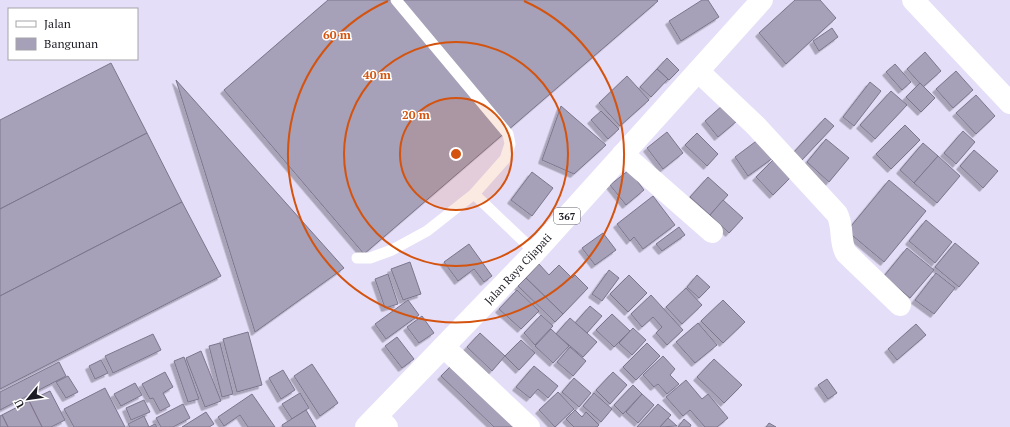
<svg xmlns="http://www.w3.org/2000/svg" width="1010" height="427" font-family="'PT Serif',serif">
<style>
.building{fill:#a6a0b8;stroke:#7c768d;filter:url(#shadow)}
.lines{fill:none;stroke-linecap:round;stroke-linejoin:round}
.lane{stroke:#fff;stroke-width:11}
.street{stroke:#fff;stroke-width:22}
.primary{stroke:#fff;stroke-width:22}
.ring{fill:none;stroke:#d4530e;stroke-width:2}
.labels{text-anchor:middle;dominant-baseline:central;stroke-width:3;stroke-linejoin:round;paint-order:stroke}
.shield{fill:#fff;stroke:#615f66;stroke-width:1}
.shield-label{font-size:10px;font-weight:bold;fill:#1d1b24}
.street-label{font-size:11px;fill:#1d1b24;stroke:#fff}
.centre{fill:#d4530e;stroke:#fff;stroke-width:2}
.ring-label{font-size:12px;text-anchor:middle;font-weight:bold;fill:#d4530e;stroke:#fff;stroke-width:3;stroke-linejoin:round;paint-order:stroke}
</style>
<defs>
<filter id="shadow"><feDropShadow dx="-3.5" dy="3.5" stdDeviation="0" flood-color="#0004"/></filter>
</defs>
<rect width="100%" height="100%" fill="#e5def8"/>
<!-- building -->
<g class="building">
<polygon points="328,0 657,0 658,1 364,254 224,90"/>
<polygon points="702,0 708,0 719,17 681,41 669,21"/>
<polygon points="795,0 820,0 836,18 786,64 759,33"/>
<polygon points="832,28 838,37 819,51 813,41"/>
<polygon points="925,52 941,71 923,87 907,69"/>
<polygon points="667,58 679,70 669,80 657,69"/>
<polygon points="111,63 147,133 0,209 0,120"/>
<polygon points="895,64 911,82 902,90 886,72"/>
<polygon points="657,69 668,79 651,97 640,87"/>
<polygon points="956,71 973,90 953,108 936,89"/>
<polygon points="627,76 649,100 620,126 599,103"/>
<polygon points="176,80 344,268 255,332"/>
<polygon points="870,82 881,91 854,126 843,117"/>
<polygon points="920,83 935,98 921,112 906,97"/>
<polygon points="891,91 907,105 875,139 860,125"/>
<polygon points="976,95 995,116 976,134 956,113"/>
<polygon points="723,105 737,121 718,137 705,121"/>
<polygon points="561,106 606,145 574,174 542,160"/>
<polygon points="601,111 619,129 608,139 591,120"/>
<polygon points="825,118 834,126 801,161 793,153"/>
<polygon points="905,125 920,140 891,169 876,154"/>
<polygon points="963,131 975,142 956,164 944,153"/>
<polygon points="667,132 683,153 663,169 647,148"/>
<polygon points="147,133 182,202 0,296 0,209"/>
<polygon points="697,133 718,154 707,166 685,145"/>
<polygon points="759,139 773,158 748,176 735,157"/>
<polygon points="826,139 849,158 829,182 807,162"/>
<polygon points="923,143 938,156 914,183 900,170"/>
<polygon points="974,150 998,171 983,188 960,166"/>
<polygon points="938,156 960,176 937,203 914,183"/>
<polygon points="773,160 790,178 773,195 756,177"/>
<polygon points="629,170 644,190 626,205 610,185"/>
<polygon points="532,172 553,188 532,216 511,200"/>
<polygon points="708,177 728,195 710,215 690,197"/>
<polygon points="889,180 926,211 884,262 847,231"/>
<polygon points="653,196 675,225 643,249 634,237 630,241 617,224"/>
<polygon points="723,200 743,218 729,233 710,215"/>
<polygon points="182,202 221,276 0,389 0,296"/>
<polygon points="926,220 952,242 935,263 909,241"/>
<polygon points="679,227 685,235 662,251 656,244"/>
<polygon points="603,233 616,250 595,265 582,248"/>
<polygon points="955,243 979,263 959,287 935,267"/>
<polygon points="469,244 492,276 484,282 474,269 458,281 444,262"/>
<polygon points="907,248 934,270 910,298 884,276"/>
<polygon points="410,262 421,294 403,300 391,269"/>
<polygon points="539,264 549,275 559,265 572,278 575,275 588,288 563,314 526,278"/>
<polygon points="609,270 619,278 602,301 592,294"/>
<polygon points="936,273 955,288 934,314 915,300"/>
<polygon points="388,274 398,304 385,308 375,279"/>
<polygon points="629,275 647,293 628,312 610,294"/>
<polygon points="697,275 710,287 699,298 687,287"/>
<polygon points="526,278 563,314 555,322 518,286"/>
<polygon points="686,288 702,305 682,324 666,307"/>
<polygon points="517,290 539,311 521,329 499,309"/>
<polygon points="651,295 683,330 667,345 656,333 662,327 653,317 642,327 631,314"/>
<polygon points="408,300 419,315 386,339 375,324"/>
<polygon points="723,300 745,322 723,343 701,321"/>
<polygon points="590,306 602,316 587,333 575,323"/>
<polygon points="612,314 630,331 614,347 596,330"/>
<polygon points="541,315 553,326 535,345 524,333"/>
<polygon points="422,316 434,333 419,343 407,327"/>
<polygon points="570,318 597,342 583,357 556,334"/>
<polygon points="698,323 717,345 695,363 676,342"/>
<polygon points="916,324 926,335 897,360 888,349"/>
<polygon points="633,328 646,340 632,355 619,343"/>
<polygon points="551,329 569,346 553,363 535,346"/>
<polygon points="248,332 262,385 237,392 223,339"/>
<polygon points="480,333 505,356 492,371 467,347"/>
<polygon points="153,334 161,350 113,373 105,356"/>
<polygon points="397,337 414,359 402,368 385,346"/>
<polygon points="521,340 535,353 519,370 505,356"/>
<polygon points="220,343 233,394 222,397 209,346"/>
<polygon points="647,343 660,356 636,380 623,367"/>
<polygon points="570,347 586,361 573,376 557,362"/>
<polygon points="201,351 221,401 205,407 186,358"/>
<polygon points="663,356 675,369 670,375 679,384 667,394 658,384 654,387 643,375"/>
<polygon points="184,357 199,399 188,402 174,361"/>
<polygon points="714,359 742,385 724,403 697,377"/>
<polygon points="101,360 108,373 95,379 89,366"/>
<polygon points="59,362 66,376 0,410 0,392"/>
<polygon points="455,362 524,427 494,427 441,376"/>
<polygon points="312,364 338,403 320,416 294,376"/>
<polygon points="534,366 558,386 548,398 538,389 530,398 516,387"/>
<polygon points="283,370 295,390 281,399 269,378"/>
<polygon points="165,372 173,387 163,393 170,406 160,411 153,398 150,399 142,384"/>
<polygon points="613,372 627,385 610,404 596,390"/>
<polygon points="68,376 78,392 66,398 56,382"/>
<polygon points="574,378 591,393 579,407 562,392"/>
<polygon points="827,379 837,393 828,399 818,385"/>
<polygon points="686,380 702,399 708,394 728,418 717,427 705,427 690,410 683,416 666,397"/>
<polygon points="135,383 142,395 121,406 114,394"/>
<polygon points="633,385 642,394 623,414 614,405"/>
<polygon points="105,388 125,427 74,427 64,409"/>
<polygon points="50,391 65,420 51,427 42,427 29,401"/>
<polygon points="558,392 574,409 555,427 539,410"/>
<polygon points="300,393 309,408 292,419 282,404"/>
<polygon points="594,393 612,409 601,422 583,406"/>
<polygon points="252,394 275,427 248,427 240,415 224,426 218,417"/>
<polygon points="642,394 654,405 638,423 626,412"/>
<polygon points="144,400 150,412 131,420 126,408"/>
<polygon points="29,401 42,427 8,427 2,415"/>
<polygon points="183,404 190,418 173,427 161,427 156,418"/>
<polygon points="658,404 671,415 660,427 637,427"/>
<polygon points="306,410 316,427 283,427 282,425"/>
<polygon points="575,410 582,417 586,412 599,425 597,427 574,427 566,419"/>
<polygon points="206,412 214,424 209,427 182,427"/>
<polygon points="2,415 8,427 0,427 0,416"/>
<polygon points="144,416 149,427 155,424 157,427 130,427 128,424"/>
<polygon points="668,418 677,426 660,427"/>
<polygon points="684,419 691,425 690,427 678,427"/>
<polygon points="769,423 776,427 766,427"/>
</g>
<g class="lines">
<!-- lane -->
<g class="lane">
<polyline points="474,194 535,252"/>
<polyline points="357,258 370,258 392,250 427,231 474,194 505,159 510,144 508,134 396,0"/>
</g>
<!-- street -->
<g class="street">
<polyline points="913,0 1010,103"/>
<path d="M698,71L756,126L837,214C844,227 839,241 846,253L900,305"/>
<polyline points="623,154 712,232"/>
<polyline points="444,347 529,427"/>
<polyline points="377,416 387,427"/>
</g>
<!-- primary -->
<polyline class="primary" points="366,427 535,252 762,0"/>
</g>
<!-- distance rings -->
<circle cx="456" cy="154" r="56" fill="#d4530e" fill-opacity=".12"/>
<g class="ring">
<circle cx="456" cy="154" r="56"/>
<circle cx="456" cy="154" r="112"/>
<path d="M524 1A168 168 0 1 1 388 1"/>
</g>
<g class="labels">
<!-- shield labels -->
<rect class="shield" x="554" y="208" width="26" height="16" rx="3"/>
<g class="shield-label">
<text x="567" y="216">367</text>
</g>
<!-- street labels -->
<g class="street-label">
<text transform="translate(518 269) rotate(-47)">Jalan Raya Cijapati</text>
</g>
</g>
<circle cx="456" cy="154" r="6" class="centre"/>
<g class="ring-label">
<text x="337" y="39">60 m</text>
<text x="377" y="79">40 m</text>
<text x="416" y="119">20 m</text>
</g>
<!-- legend -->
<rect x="8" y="8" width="130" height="52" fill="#ffffff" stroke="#a5a4a7"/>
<rect x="16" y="21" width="20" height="6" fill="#ffffff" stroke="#a5a4a7"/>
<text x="44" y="28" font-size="12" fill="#1d1b24">Jalan</text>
<rect x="16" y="38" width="20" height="12" fill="#a6a0b8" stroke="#a5a4a7"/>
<text x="44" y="48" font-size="12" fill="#1d1b24">Bangunan</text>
<!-- north arrow -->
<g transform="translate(28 399) rotate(241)" stroke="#ffffff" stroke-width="3" paint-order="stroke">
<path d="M0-3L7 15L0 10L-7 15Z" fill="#1d1b24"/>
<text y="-6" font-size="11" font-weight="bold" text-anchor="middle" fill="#1d1b24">U</text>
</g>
</svg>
